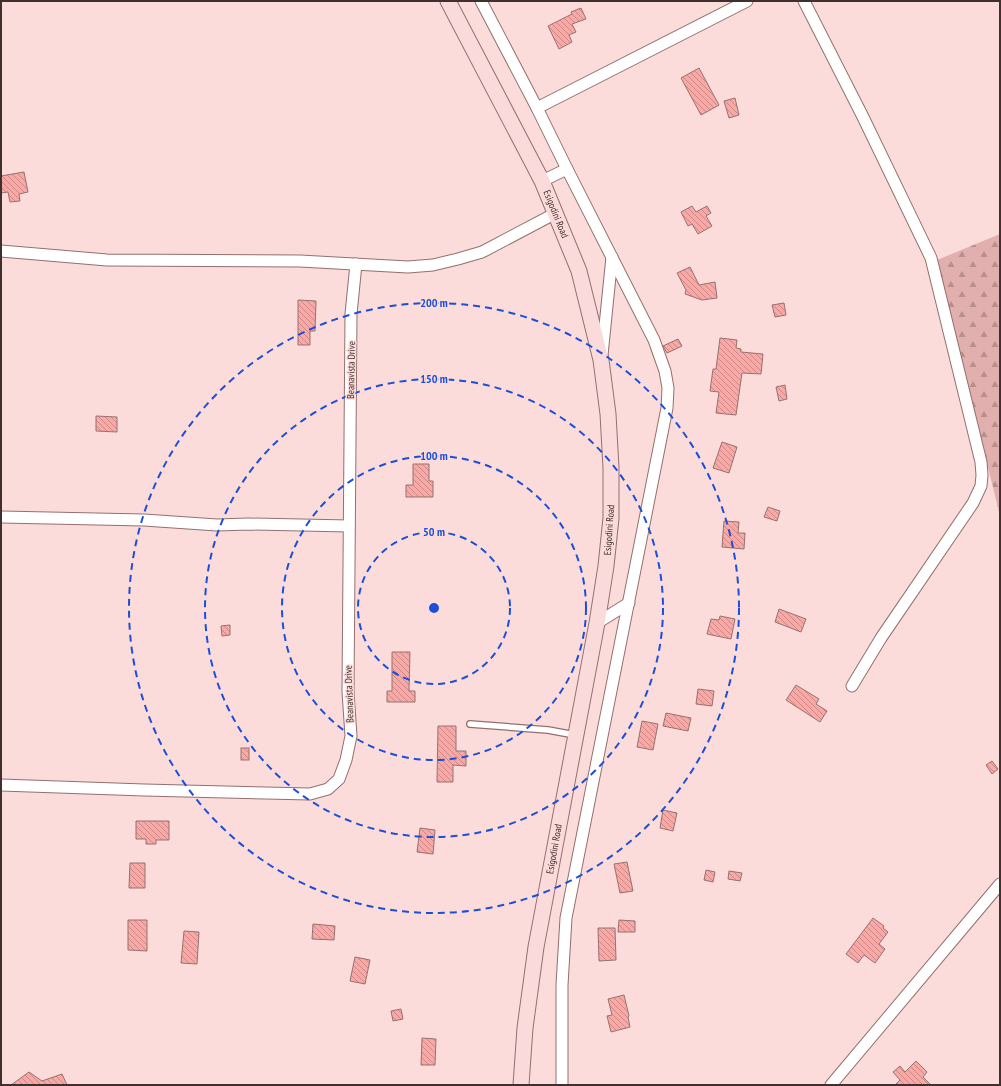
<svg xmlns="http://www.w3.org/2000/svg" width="1001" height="1086" font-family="'PT Sans Narrow',sans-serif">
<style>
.forest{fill:url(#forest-firs)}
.building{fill:url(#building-back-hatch);stroke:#957270}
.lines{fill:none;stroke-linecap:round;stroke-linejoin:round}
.service-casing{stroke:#92706e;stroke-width:8}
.minor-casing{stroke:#92706e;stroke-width:13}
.secondary-casing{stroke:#92706e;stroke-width:17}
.service{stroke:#fff;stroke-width:5.5}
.minor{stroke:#fff;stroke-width:11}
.secondary{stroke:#fadada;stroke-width:15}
.ring{fill:none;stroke:#1d4ed8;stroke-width:2;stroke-dasharray:7 5}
.labels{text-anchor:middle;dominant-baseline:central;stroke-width:3;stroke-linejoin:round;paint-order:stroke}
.street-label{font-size:10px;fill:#3f302f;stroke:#fcdcda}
.centre{fill:#1d4ed8;stroke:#fcdcda;stroke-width:2}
.ring-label{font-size:12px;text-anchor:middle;font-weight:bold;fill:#1d4ed8;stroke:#fcdcda;stroke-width:3;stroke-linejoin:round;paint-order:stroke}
</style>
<defs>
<pattern id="forest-firs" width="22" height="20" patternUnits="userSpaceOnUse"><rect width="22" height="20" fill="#e1afad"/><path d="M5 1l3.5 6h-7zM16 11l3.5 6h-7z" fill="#b88f8d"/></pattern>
<pattern id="building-back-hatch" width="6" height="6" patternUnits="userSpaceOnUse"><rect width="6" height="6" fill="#faa8a5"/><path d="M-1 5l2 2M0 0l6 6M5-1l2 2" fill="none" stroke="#cc8987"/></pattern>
</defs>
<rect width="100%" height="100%" fill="#fcdcda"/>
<!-- forest -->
<polygon class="forest" points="1000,234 1000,516 937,260"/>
<!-- building -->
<g class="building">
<polygon points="581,8 586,19 572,24 576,32 569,35 572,42 559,49 548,26 572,14 571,12"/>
<polygon points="699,68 719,105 701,115 681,78"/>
<polygon points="735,98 739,115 729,118 724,101"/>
<polygon points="24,172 28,192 19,194 20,201 10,202 8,192 1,193 1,176"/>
<polygon points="692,206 696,212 707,206 711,213 706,216 712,226 698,234 692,224 688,226 681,212"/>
<polygon points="690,267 699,285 715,282 717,298 702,300 685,294 686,290 677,273"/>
<polygon points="298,300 316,301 315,331 310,331 310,345 298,345"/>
<polygon points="784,303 786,315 775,317 772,305"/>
<polygon points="720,338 737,340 736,348 741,349 741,352 763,354 761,374 742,373 736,415 716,413 719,392 710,391 713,369 716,369"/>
<polygon points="678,339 682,346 667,353 663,346"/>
<polygon points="785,385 787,399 779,401 776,387"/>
<polygon points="96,416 117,417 117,432 96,431"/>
<polygon points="722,442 737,447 729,473 713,468"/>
<polygon points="413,464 429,464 429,481 433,481 433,497 406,497 406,485 413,485"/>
<polygon points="768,507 780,511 777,521 764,517"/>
<polygon points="724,521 739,522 738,533 745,533 744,549 722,547"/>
<polygon points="779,609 806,619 801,632 775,622"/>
<polygon points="720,616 735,619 731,639 707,634 711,619 719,620"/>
<polygon points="230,625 230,635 222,636 221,626"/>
<polygon points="392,652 410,652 409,691 415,691 415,702 387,702 387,691 392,691"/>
<polygon points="796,685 819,699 816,704 827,711 820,722 786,700"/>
<polygon points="698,689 714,691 712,706 696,704"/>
<polygon points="666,713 691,718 688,731 663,726"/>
<polygon points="642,721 658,724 653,750 637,747"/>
<polygon points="438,726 456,726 456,751 466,751 466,766 453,765 453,782 437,782"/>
<rect x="241" y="748" width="8" height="12"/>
<polygon points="992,761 998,769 992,774 986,765"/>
<polygon points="663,810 677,813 673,831 660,828"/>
<polygon points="136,821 169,821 169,840 156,840 156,844 146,844 146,839 136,839"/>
<polygon points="420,828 435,830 433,854 417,852"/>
<polygon points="627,862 633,891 620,893 614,864"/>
<polygon points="130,863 145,863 145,888 129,888"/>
<polygon points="706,870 715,872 713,882 704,880"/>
<polygon points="729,871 742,873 740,881 728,879"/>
<polygon points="873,918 884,926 883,928 888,932 879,944 885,949 875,963 864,955 858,963 846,954"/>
<polygon points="128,920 147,920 147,951 128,950"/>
<polygon points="619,920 635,921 635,932 618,932"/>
<polygon points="313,924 335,926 334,940 312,939"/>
<polygon points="598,928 615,928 616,960 599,961"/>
<polygon points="184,931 199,932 197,964 181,963"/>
<polygon points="355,957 370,960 365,984 350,981"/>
<polygon points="624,995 629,1016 628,1017 630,1027 611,1032 607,1016 612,1015 608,999"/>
<polygon points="401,1009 403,1019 393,1021 391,1011"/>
<polygon points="422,1038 436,1039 435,1065 421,1065"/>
<polygon points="916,1061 927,1072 923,1077 931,1085 895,1085 900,1080 893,1072 900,1066 905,1072"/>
<polygon points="29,1072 42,1081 62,1074 67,1085 11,1085"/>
</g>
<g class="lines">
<defs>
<polyline id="service" points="470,724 548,730 575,735"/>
<g id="minor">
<polyline points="481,1 537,108 567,169 654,340 665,371 668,388 667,408 566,918 562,985 562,1085"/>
<polyline points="804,1 863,117 931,258 981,462 982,475 981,486 973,503 881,638 852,686"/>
<polyline points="537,108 747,1"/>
<polyline points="542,181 567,169"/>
<polyline points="1,251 107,260 300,261 408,267 433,265 458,259 482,252 556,213"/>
<polyline points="602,355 612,257"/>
<polyline points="1,517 144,520 217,525 248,524 349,526"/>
<polyline points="597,623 629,603"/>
<polyline points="1,785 144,790 310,794 328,789 339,779 346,760 351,736 348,692 351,314 356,264"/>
<polyline points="831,1085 1000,884"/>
</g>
<polyline id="secondary" points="448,1 542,181 579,271 601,360 608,414 611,468 611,518 606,566 597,623 536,947 525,1028 521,1085"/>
</defs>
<!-- service casing -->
<use href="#service" class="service-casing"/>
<!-- minor casing -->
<use href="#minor" class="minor-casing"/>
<!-- secondary casing -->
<use href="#secondary" class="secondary-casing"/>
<!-- service -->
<use href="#service" class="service"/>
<!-- minor -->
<use href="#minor" class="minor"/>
<!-- secondary -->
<use href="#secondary" class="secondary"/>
</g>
<!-- distance rings -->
<g class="ring">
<circle cx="434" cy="608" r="76"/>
<circle cx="434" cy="608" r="152"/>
<circle cx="434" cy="608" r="229"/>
<circle cx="434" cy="608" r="305"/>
</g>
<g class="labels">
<!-- street labels -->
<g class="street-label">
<text transform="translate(556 214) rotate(68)">Esigodini Road</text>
<text transform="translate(351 370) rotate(-89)">Beanavista Drive</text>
<text transform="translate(609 530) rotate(-86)">Esigodini Road</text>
<text transform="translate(349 694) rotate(-92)">Beanavista Drive</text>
<text transform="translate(554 849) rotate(-80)">Esigodini Road</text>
</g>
</g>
<circle cx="434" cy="608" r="6" class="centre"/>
<g class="ring-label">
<text x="434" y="307">200 m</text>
<text x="434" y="383">150 m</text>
<text x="434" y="460">100 m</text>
<text x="434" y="536">50 m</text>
</g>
<!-- border -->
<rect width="1001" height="1086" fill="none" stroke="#3f302f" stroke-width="4"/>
</svg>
